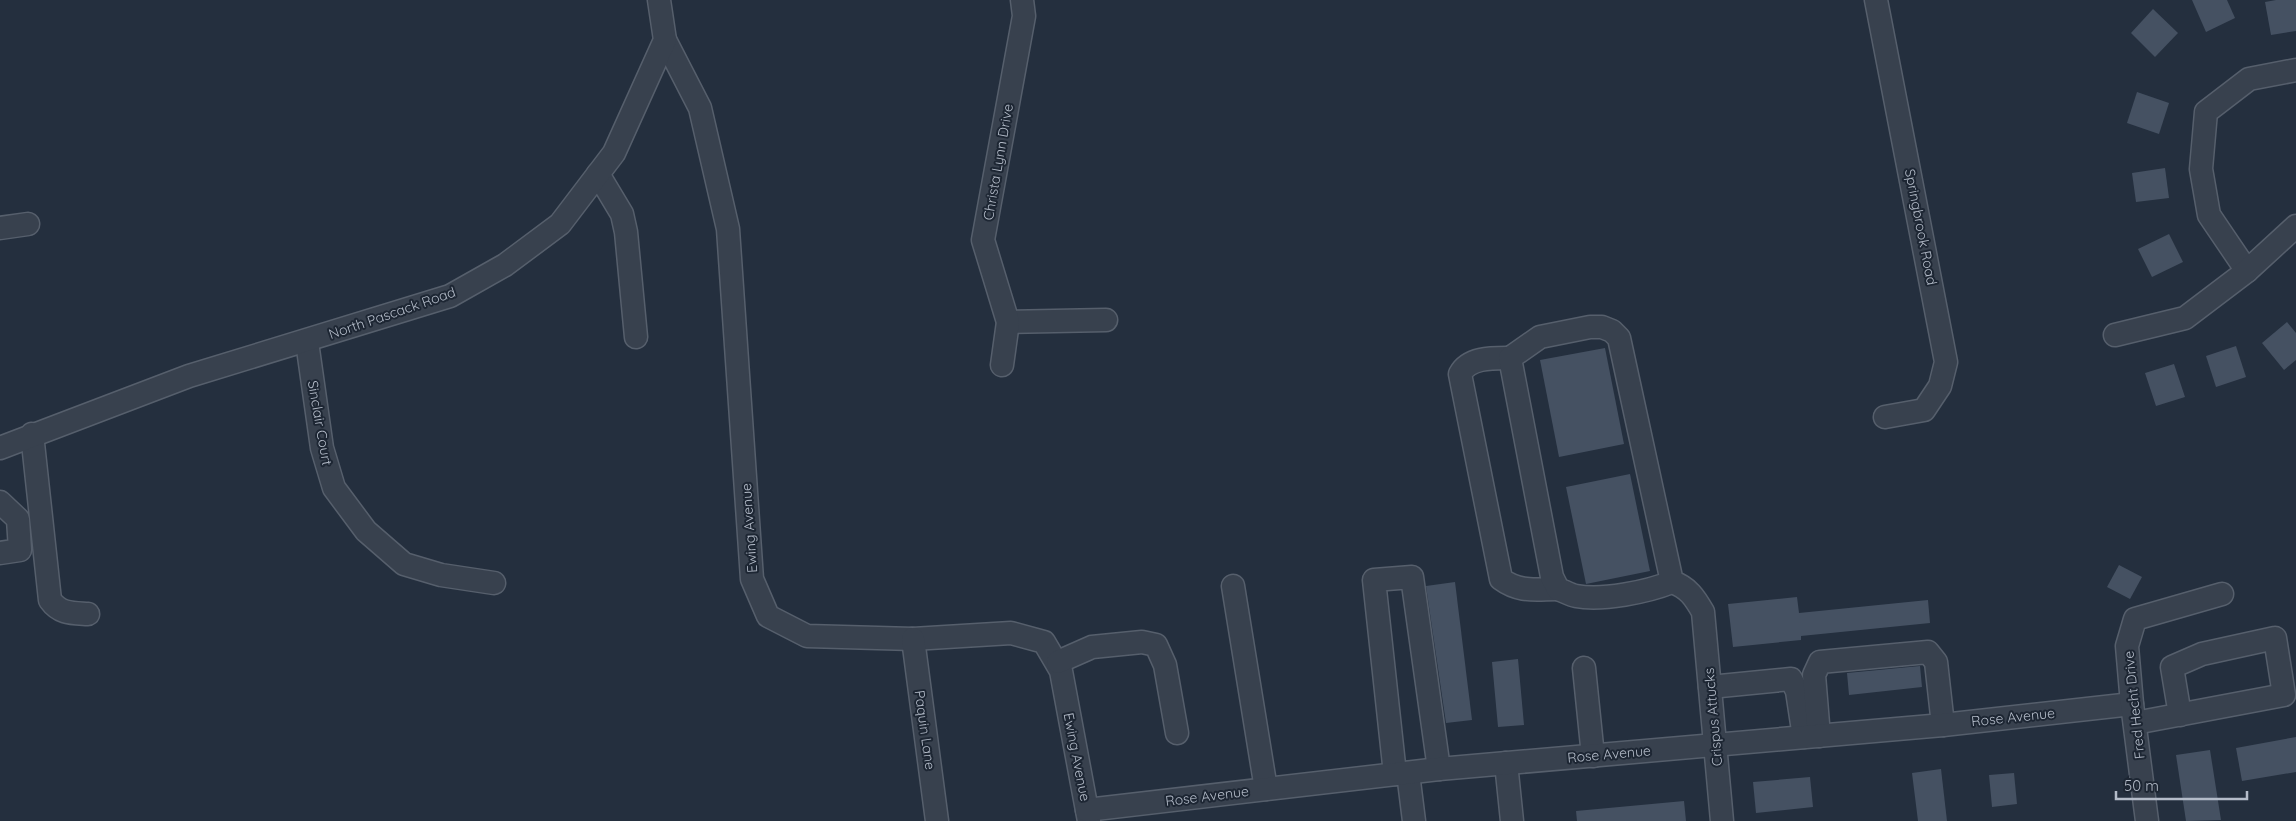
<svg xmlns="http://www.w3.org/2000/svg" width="2296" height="821" font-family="Quicksand,sans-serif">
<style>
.building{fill:#455162}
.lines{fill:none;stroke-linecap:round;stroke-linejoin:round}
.minor-casing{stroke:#565f6c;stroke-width:25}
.minor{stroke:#38414e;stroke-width:22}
.labels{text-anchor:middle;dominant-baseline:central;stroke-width:4;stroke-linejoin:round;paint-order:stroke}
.street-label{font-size:14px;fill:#b4bcc9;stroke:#1d2633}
</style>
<rect width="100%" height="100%" fill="#242f3e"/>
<!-- building -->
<g class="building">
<polygon points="2192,0 2227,0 2235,18 2206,32"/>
<polygon points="2276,0 2296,0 2296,31 2271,35 2265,2"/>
<polygon points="2153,9 2178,33 2155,57 2131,33"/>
<polygon points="2137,92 2169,103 2159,134 2127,123"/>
<polygon points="2165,168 2169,198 2136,202 2132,173"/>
<polygon points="2169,234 2183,262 2152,277 2138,249"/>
<polygon points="2287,322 2296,333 2296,360 2284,370 2262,343"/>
<polygon points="2236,346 2246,377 2216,387 2206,356"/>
<polygon points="1605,348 1624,444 1559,457 1540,360"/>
<polygon points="2174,364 2185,397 2156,406 2145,373"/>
<polygon points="1630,474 1650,571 1586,584 1566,487"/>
<polygon points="2119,565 2142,577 2130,599 2107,587"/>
<polygon points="1455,582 1472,720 1446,723 1426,586"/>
<polygon points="1797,597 1799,613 1928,600 1930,623 1801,636 1801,640 1733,647 1728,604"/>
<polygon points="1518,659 1524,725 1498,727 1492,662"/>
<polygon points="1920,666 1922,687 1849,695 1847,673"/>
<polygon points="2296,737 2296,772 2242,781 2236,748"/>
<polygon points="2210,750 2221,820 2186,821 2176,755"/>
<polygon points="1941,769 1947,821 1918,821 1912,773"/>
<polygon points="2014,773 2017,804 1992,807 1989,775"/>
<polygon points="1810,777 1813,807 1756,813 1753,782"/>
<polygon points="1684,801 1686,821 1577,821 1576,811"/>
</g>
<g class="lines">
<defs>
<g id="minor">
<polyline points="1876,0 1946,362 1940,386 1924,410 1885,417"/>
<polyline points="665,40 700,108 728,229 752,579 768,616 807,636 913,639 1011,633 1044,642 1061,671 1089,821"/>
<polyline points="598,174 622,214 626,232 636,337"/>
<polyline points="0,228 28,224"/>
<polyline points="2247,271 2209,215 2201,169 2206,112 2249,79 2296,70"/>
<polyline points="1008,322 1106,320"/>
<polyline points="2115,335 2185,318 2247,271 2296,226"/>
<polyline points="307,342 322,448 334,488 366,531 404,564 441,575 494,583"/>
<path d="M1510,358C1493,358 1469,357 1460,374L1501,579C1520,593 1536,589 1558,589"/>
<polyline points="1002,365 1008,322 983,240 1024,16 1022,0"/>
<path d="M32,434L50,600C60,614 72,613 88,614"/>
<polyline points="0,448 189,376 450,296 505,265 560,224 614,153 665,40 659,0"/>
<polyline points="0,502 18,519 20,550 0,553"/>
<path d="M1672,582C1647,592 1602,601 1576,596C1570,595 1564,591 1558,589L1552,577L1510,358L1540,337L1590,327H1602L1612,331L1619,338L1672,582C1688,587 1695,598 1703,612L1722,821"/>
<polyline points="1233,586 1266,789"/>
<polyline points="913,639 937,821"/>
<polyline points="1058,662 1092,647 1142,642 1156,645 1165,665 1177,733"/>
<polyline points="1584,668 1593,756"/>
<polyline points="1710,687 1791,679 1797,691 1804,737"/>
<polyline points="2135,723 2284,695 2275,638 2202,654 2172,667 2180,715"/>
<polyline points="1819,736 1814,675 1820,662 1928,652 1936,662 1943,725"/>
<polyline points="1506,763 1512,821"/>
<polyline points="1408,773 1414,821"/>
<polyline points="1395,774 1374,580 1412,577 1439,769"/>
<polyline points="1087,810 1439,769 1943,725 2132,704"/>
<polyline points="2147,821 2132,704 2127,646 2135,619 2222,594"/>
</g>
</defs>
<!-- minor casing -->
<use href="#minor" class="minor-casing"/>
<!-- minor -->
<use href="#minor" class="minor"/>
</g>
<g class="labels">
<!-- street labels -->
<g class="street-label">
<text transform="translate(998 162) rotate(-80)">Christa Lynn Drive</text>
<text transform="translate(1921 227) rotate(79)">Springbrook Road</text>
<text transform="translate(392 313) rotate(-19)">North Pascack Road</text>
<text transform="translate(320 423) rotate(80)">Sinclair Court</text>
<text transform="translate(749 528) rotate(-94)">Ewing Avenue</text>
<text transform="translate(2134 705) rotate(-96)">Fred Hecht Drive</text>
<text transform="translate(1713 717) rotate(-95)">Crispus Attucks</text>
<text transform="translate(2013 717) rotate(-6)">Rose Avenue</text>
<text transform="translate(925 730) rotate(82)">Paquin Lane</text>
<text transform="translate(1609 754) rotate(-5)">Rose Avenue</text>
<text transform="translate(1077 757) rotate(79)">Ewing Avenue</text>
<text transform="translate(1207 796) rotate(-7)">Rose Avenue</text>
</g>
</g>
<!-- scale -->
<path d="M2116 791v8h131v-8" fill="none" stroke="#b4bcc9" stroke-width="2.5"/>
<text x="2124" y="791" font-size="15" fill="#b4bcc9" stroke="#1d2633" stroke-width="4" paint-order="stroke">50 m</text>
</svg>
